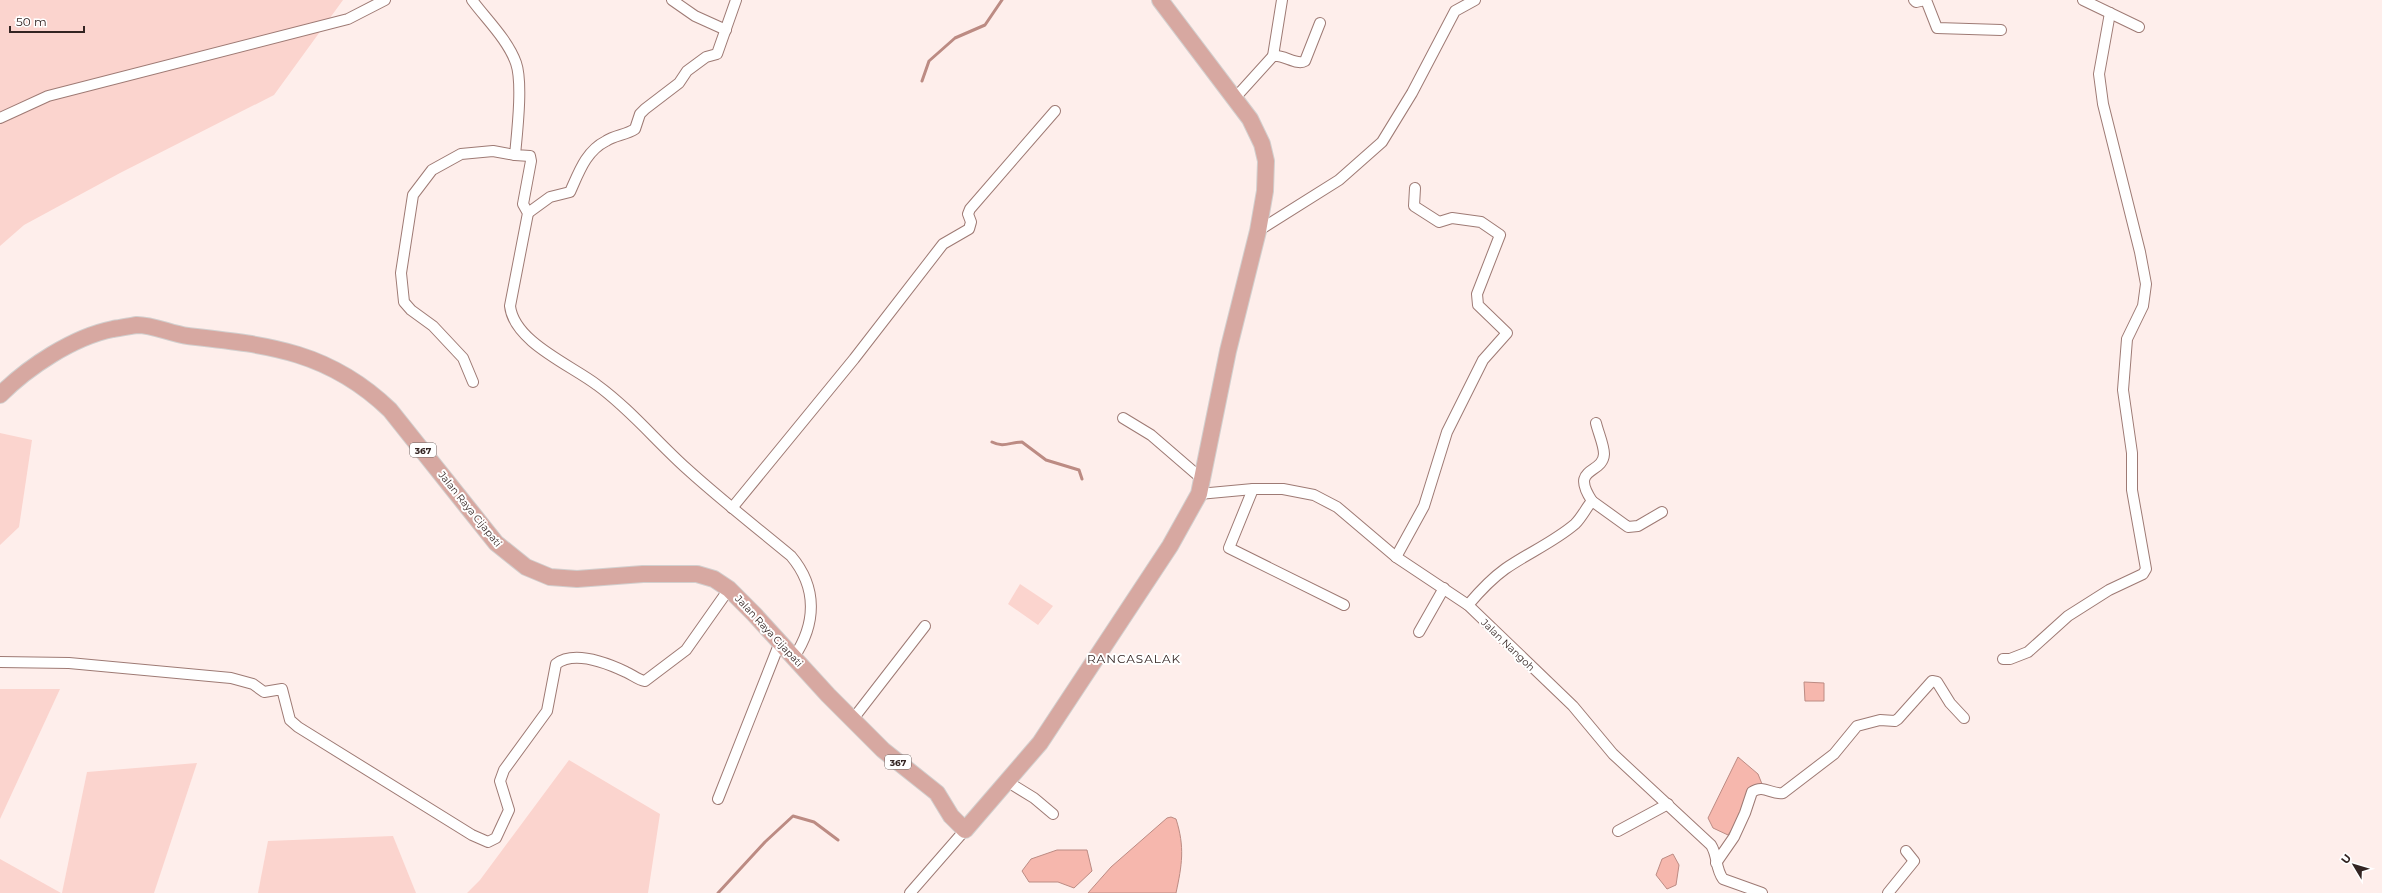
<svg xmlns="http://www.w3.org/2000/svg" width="2382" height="893" font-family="Montserrat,sans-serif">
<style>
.green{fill:#fbd4ce}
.water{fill:#f6b7ad;stroke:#bc8b83}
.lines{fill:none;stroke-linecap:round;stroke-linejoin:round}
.stream{stroke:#bc8b83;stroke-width:3}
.minor-casing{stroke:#9e7a74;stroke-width:12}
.primary-casing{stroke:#d2cfce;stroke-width:18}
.minor{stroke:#fff;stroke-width:10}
.primary{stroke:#d7a8a1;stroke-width:16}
.labels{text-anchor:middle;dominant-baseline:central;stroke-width:4;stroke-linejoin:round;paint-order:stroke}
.shield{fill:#fff;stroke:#706664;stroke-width:1}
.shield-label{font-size:9px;font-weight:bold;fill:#332422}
.street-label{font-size:10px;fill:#332422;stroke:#fff}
.quarter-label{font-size:12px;letter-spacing:1px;fill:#332422;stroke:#fff}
</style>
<rect width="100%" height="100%" fill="#feeeeb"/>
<!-- green -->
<g class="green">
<polygon points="0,0 343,0 274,95 120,173 24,225 0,246"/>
<polygon points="0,433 32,440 19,527 0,545"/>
<polygon points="1020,584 1053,606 1038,625 1008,604"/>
<polygon points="0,689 60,689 0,819"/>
<polygon points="569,760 660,814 648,893 467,893 480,880"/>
<polygon points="197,763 154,893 62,893 87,772"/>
<polygon points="393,836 416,893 258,893 268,841"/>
<polygon points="0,859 61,893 0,893"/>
</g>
<!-- water -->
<g class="water">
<polygon points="1804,682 1824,683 1824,701 1805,701"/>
<polygon points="1738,757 1758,774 1762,784 1728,835 1713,828 1708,818"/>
<path d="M1171,817L1176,819C1185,847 1182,865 1176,893H1088L1111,867L1167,818Z"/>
<polygon points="1057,850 1087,850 1092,871 1074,888 1058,882 1029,882 1022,871 1031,859"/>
<polygon points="1673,854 1679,865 1676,885 1667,889 1656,875 1662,859"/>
</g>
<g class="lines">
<!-- stream -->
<g class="stream">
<polyline points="922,81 929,61 955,38 985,25 1002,0"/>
<path d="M992,442C1003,448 1011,442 1022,442L1046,460L1079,470L1082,479"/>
<polyline points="718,893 765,842 793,816 814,822 838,840"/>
</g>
<defs>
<g id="minor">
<path d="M472,0C486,19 508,40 516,63C523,83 517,133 515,155L530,156L531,161L523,204L528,213L510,306C514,342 571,365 597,385C630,409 656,441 686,468C720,499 756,527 791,556C818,588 816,624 794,657"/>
<polyline points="672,0 695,16 726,30"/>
<polyline points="1914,0 1916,2 1925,0"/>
<polyline points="1926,0 1937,28 2001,30"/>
<polyline points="2083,0 2139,27"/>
<polyline points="1273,56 1282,0"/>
<path d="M1235,98L1273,56C1283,54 1297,66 1305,61L1320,23"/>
<polyline points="0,118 48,96 348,19 385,0"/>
<path d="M528,213L550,197L570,192C579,172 586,151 606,141C615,135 626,135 635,129L640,114L645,109L679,83L687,71L706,57L717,54L736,0"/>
<polyline points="1258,231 1339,180 1382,142 1412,93 1455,11 1475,0"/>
<polyline points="473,382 463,358 433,326 411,310 404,302 401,273 413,195 432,170 461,154 493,151 515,155"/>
<polyline points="1123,418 1151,435 1202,479"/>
<polyline points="1253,489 1229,548 1344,605"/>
<path d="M1199,494L1253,489H1283L1314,495L1337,507L1396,557L1468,605L1573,706L1613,754L1711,845C1718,856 1715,868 1723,879L1762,893"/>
<polyline points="1592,501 1628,527 1638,526 1662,512"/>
<polyline points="732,508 854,359 943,244 969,229 971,222 968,214 970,209 1055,111"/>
<polyline points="1396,557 1424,506 1447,432 1483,360 1507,333 1478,305 1477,294 1500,235 1481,222 1452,218 1439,222 1414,206 1415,188"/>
<path d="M1468,605C1479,592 1491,579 1505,569C1528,553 1554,542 1575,524C1582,517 1586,508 1592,501C1569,466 1603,475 1604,454C1604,445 1598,432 1596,423"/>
<polyline points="1419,632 1444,588"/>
<polyline points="2003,659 2010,659 2028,652 2068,616 2109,590 2143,574 2146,569 2132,490 2132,453 2123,390 2127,339 2143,306 2146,284 2140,252 2103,104 2099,74 2110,13"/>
<path d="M0,662L69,663L231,678L253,684L264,692L282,689L290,720L298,727L472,835L488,842L496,838L509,810L500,781L504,770L547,711L556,664C574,650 607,663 626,672C633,675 638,680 645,681L686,650L729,589"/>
<polyline points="853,719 925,626"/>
<polyline points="1008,782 1034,798 1053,814"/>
<polyline points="718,799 780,642"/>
<polyline points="1618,831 1668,804"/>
<path d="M1716,863L1734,837L1745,813L1752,792C1764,784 1771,795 1783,793L1834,754L1857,726L1880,720L1895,721L1898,719L1932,681L1937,682L1950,703L1964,718"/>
<polyline points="910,893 965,830"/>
<polyline points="1888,893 1914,861 1906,851"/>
</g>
<path id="primary" d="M0,395C28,367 73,337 113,329C121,328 130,326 137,325C154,325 171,334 188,336C268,345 329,351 390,410L496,543L526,567L550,577L577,579L643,574H697L714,579L729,589L754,614L828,695L883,750L937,793L951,816L965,830L1040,743L1170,546L1199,494L1202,479L1228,351L1258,231L1265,191L1266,161L1262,144L1250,119L1160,0"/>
</defs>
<!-- minor casing -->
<use href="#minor" class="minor-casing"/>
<!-- primary casing -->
<use href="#primary" class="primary-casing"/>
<!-- minor -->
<use href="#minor" class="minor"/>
<!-- primary -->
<use href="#primary" class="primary"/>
</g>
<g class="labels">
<!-- shield labels -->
<g class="shield">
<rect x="410" y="443" width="26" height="14" rx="3"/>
<rect x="885" y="755" width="26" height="14" rx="3"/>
</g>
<g class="shield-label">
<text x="423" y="450">367</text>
<text x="898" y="762">367</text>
</g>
<!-- street labels -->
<g class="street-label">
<text transform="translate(470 509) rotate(51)">Jalan Raya Cijapati</text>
<text transform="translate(769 631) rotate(47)">Jalan Raya Cijapati</text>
<text transform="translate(1508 645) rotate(44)">Jalan Nangoh</text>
</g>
<!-- quarter labels -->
<g class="quarter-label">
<text x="1134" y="658">RANCASALAK</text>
</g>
</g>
<!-- north arrow -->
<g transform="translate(2354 865) rotate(308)" stroke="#ffffff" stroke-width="3" paint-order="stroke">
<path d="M0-3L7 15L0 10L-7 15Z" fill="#332422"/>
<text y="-6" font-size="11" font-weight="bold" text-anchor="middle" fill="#332422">U</text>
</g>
<!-- scale -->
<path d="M10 26v6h74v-6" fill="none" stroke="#332422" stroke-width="2"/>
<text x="16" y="26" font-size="12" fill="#332422" stroke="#ffffff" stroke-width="3" paint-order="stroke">50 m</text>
</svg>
